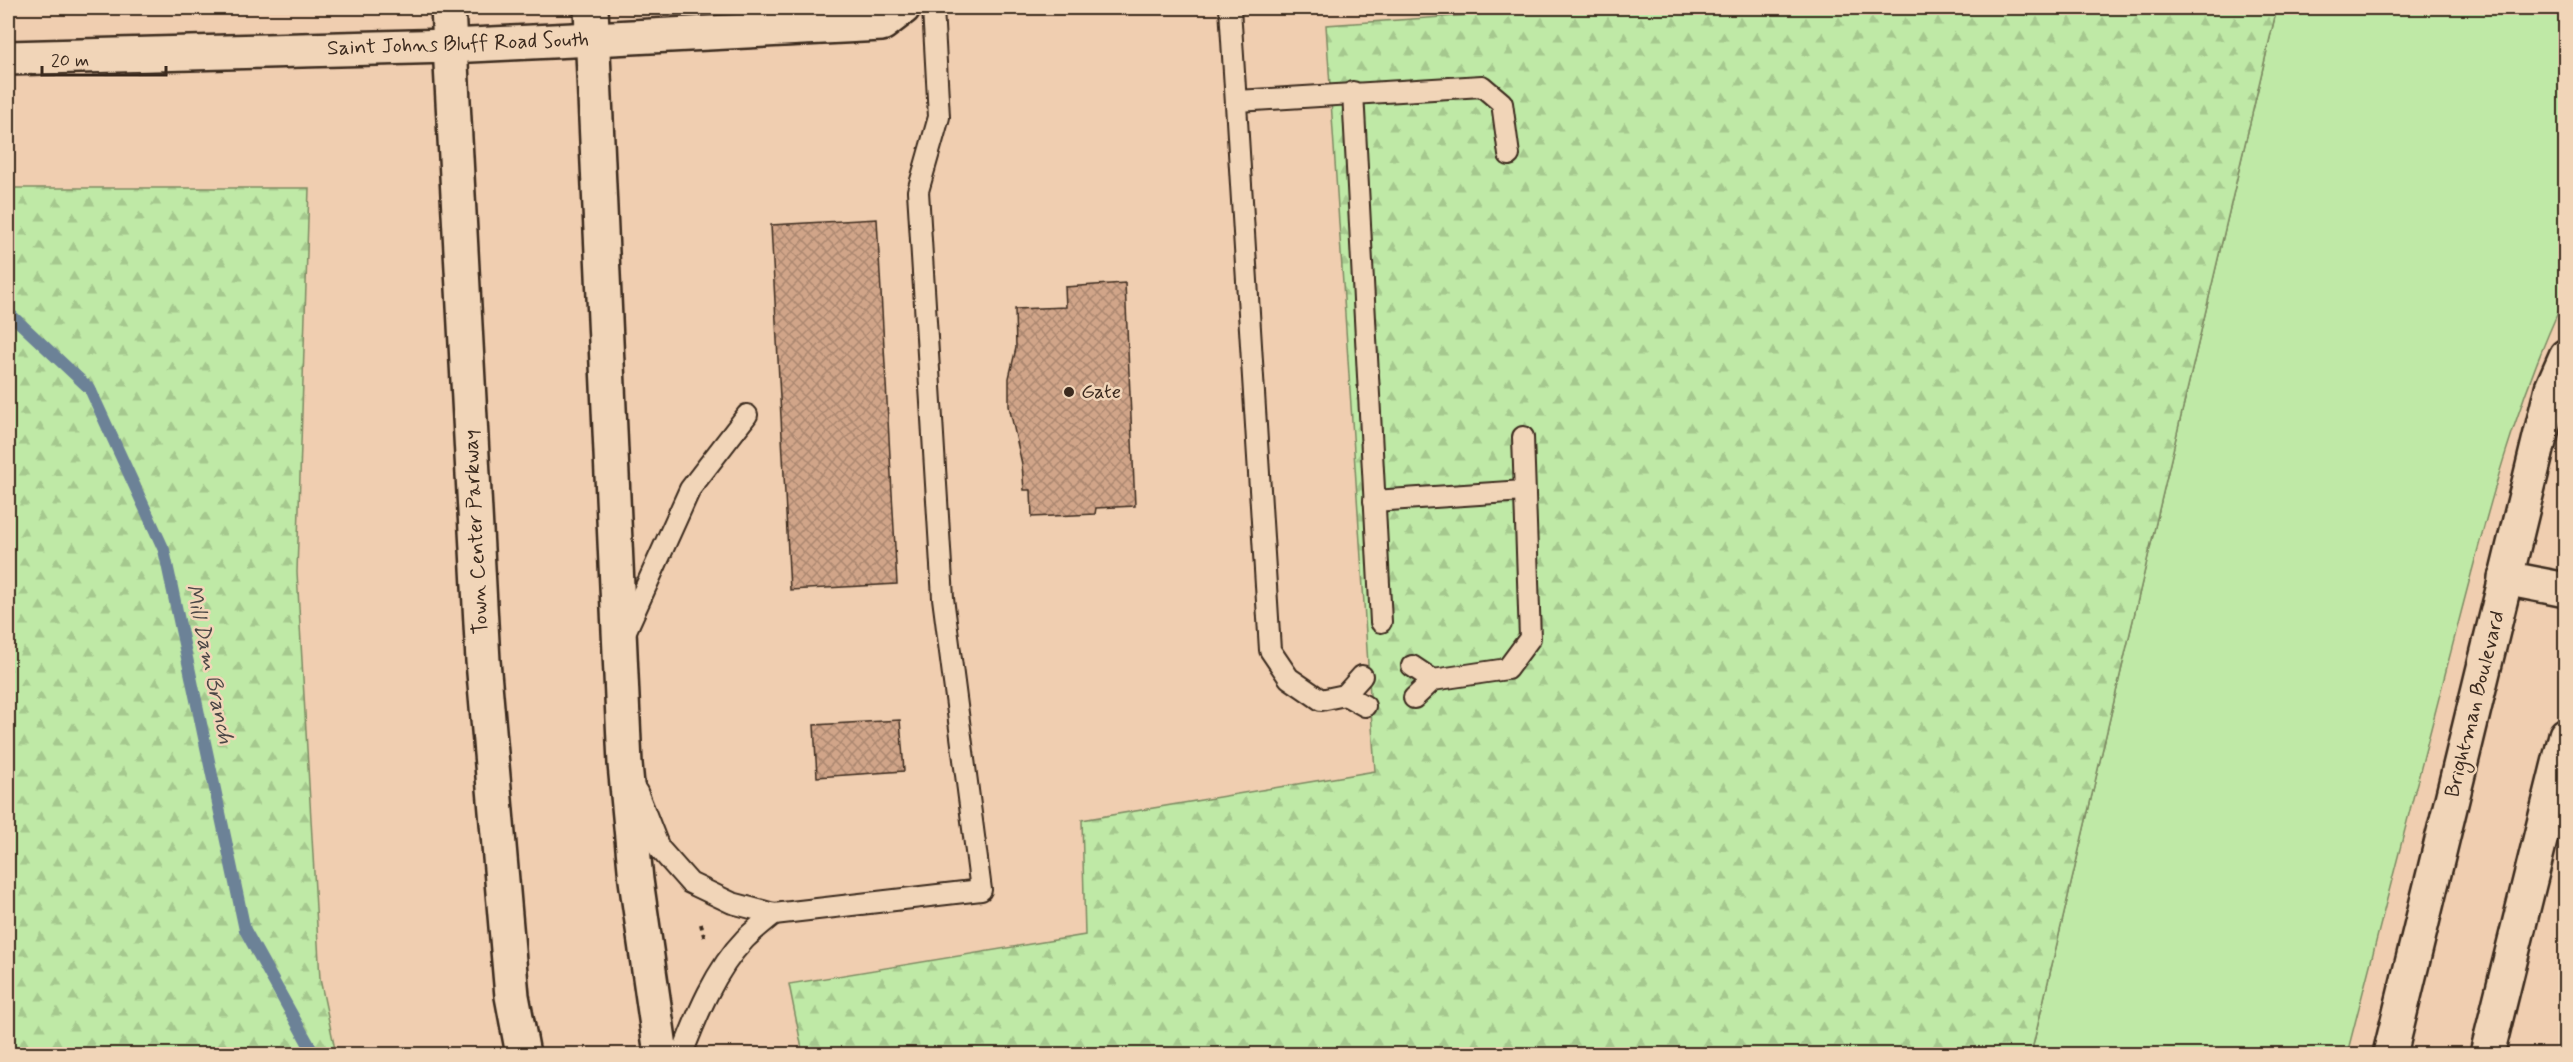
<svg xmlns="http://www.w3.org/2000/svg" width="2573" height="1062" font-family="Mynerve,sans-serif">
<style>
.green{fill:#bfe9a6;stroke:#7d8a62;stroke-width:1.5}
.forest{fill:url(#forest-firs);stroke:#7d8a62;stroke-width:1.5}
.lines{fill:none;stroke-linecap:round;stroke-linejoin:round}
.stream{stroke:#6c8297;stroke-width:12}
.building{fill:url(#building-cross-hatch);stroke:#3b2a1e;stroke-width:1.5}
.service-casing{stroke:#3b2a1e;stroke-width:24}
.minor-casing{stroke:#3b2a1e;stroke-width:38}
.tertiary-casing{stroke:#3b2a1e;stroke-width:38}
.secondary-casing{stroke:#3b2a1e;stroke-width:38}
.path{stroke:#3b2a1e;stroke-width:4;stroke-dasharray:4.5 4.5;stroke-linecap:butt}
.service{stroke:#f1d5b8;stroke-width:20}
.minor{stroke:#f1d5b8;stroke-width:33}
.tertiary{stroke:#f1d5b8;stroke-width:33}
.secondary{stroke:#f1d5b8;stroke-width:33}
.poi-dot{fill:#3b2a1e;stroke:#f1d5b8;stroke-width:2}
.labels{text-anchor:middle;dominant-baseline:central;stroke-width:5;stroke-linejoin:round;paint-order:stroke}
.street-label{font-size:21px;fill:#3b2a1e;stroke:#f1d5b8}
.poi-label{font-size:21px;fill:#3b2a1e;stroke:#f1d5b8;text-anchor:start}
.water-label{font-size:22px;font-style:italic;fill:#4b4746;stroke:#f1d5b8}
</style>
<defs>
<pattern id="forest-firs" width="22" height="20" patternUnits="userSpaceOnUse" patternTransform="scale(1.5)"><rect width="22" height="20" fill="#bfe9a6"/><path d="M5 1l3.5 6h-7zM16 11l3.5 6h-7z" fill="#a5c88e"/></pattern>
<pattern id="building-cross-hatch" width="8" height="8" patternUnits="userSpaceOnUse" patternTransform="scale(1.5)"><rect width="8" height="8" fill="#d1a589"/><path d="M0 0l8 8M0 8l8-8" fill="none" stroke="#ab876f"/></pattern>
</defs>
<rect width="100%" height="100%" fill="#f0ceb0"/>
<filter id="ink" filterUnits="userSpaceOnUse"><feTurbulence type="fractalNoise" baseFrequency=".0167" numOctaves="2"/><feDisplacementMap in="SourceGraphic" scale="12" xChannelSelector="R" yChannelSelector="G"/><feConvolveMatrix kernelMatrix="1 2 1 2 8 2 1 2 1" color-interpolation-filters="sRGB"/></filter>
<g filter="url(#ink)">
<!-- green -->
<path class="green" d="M2277,8H2565V297C2511,412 2481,536 2449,659C2415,791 2381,923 2347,1054H2031Z"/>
<!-- forest -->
<g class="forest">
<polygon points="1571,8 2277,8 2031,1054 803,1054 789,984 1085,935 1082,820 1375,771 1326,25"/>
<polygon points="8,188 309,188 297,572 320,979 336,1054 8,1054"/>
</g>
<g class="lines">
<!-- stream -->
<polyline class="stream" points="8,312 90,389 164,550 245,930 314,1054"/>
</g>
<!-- building -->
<g class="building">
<polygon points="877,219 897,584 790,590 771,225"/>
<polygon points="1125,283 1135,506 1096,508 1095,514 1032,517 1031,490 1024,490 1022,464 1009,406 1009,378 1016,348 1015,309 1066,307 1065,287"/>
<polygon points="900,720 904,771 817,777 814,725"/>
</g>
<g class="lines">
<defs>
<g id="service">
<polyline points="1230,8 1270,650 1289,678 1321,700 1345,695 1365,706"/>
<polyline points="1353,92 1381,622"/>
<polyline points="1237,101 1482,86 1502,103 1509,155"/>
<polyline points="1374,501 1524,491"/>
<polyline points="624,635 690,489 747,415"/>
<polyline points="1412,666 1433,680"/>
<polyline points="1345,695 1362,676"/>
<polyline points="1414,698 1433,680 1507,669 1530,638 1523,437"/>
<polyline points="637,792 659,848 690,883 732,903 774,914 981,890 943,598 918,191 939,117 933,8"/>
<path d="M682,1054C697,1015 715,970 745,939C754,930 764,922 774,914"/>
</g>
<g id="minor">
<polyline points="593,39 882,24 903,8"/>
<polyline points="2505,578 2566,590"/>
</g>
<g id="tertiary">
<polyline points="2390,1054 2552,388 2566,356"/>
<polyline points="2487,1054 2566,735"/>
</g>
<g id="secondary">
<polyline points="448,8 483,661 512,996 523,1054"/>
<polyline points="591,8 625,764 636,880 661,1054"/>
<polyline points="8,58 450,46 593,39"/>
</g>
</defs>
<!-- service casing -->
<use href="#service" class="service-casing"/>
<!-- minor casing -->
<use href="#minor" class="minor-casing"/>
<!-- tertiary casing -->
<use href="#tertiary" class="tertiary-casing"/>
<!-- secondary casing -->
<use href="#secondary" class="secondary-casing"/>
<!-- path -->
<polyline class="path" points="701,924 705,940"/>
<!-- service -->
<use href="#service" class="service"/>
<!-- minor -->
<use href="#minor" class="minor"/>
<!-- tertiary -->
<use href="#tertiary" class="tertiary"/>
<!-- secondary -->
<use href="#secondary" class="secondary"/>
</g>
</g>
<!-- markers -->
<circle class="poi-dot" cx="1069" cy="392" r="6"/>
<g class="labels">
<!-- street labels -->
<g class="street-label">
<text transform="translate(458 44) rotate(-2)">Saint Johns Bluff Road South</text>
<text transform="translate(476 532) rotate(-93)">Town Center Parkway</text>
<text transform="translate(2475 704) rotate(-76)">Brightman Boulevard</text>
</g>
<!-- poi labels -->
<g class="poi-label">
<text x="1081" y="392">Gate</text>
</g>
<!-- water labels -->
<g class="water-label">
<text transform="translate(209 664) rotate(78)">Mill Dam Branch</text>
</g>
</g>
<!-- margin -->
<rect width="2573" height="1062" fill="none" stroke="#f1d5b8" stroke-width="30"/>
<rect x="15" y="15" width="2543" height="1032" fill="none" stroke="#3b2a1e" stroke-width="2" filter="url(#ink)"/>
<!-- scale -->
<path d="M42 66v9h124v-9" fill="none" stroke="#3b2a1e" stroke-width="3"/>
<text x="51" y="66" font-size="18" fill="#3b2a1e" stroke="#f1d5b8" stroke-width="4.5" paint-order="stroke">20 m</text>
</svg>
